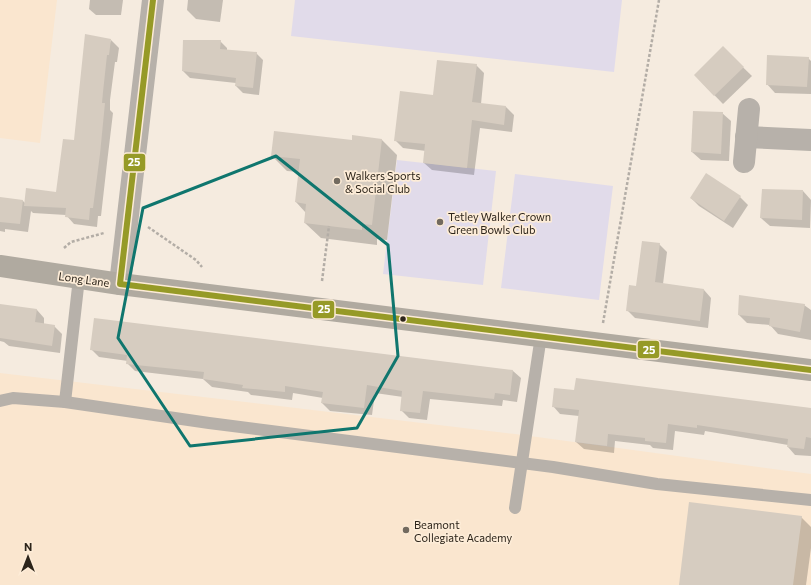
<svg xmlns="http://www.w3.org/2000/svg" width="811" height="585" font-family="Commissioner,sans-serif">
<style>
.built{fill:#fae6cf}
.green{fill:#e1dbea}
.shadow{fill:#0003}
.building{fill:#d6ccc0}
.lines{fill:none;stroke-linecap:round;stroke-linejoin:round}
.path{stroke:#b3ada6;stroke-width:2.5;stroke-dasharray:3 2;stroke-linecap:butt}
.service{stroke:#b7b1aa;stroke-width:12}
.minor{stroke:#b7b1aa;stroke-width:22}
.primary{stroke:#b0aaa0;stroke-width:22}
.bus-1-casing{stroke:#fdecd7;stroke-width:9}
.bus-1{stroke:#969a27;stroke-width:6}
.marked{fill:none;stroke:#0f766e;stroke-width:3;stroke-linejoin:round}
.poi-dot{fill:#726a5f;stroke:#fdecd7;stroke-width:1.5}
.bus-dot{fill:#2c241a;stroke:#fdecd7;stroke-width:1.5}
.labels{text-anchor:middle;dominant-baseline:central;stroke-width:3.5;stroke-linejoin:round;paint-order:stroke}
.poi-label{font-size:11px;fill:#2c241a;stroke:#fdecd7;text-anchor:start}
.street-label{font-size:11px;fill:#2c241a;stroke:#fdecd7}
.line-badge{stroke:#fdecd7;stroke-width:1.5}
.badge-label{font-size:11px;text-anchor:middle;font-weight:bold;fill:#fff}
</style>
<rect width="100%" height="100%" fill="#f5ebdf"/>
<!-- built -->
<g class="built">
<polygon points="0,0 57,0 40,143 0,138"/>
<polygon points="0,373 515,434 811,474 811,585 0,585"/>
</g>
<!-- green -->
<g class="green">
<polygon points="295,0 622,0 614,72 291,36"/>
<polygon points="397,160 496,171 483,285 383,274"/>
<polygon points="515,174 613,186 599,300 501,288"/>
</g>
<!-- shadow -->
<g class="shadow">
<polygon points="90,0 123,0 121,15 96,15 89,9"/>
<polygon points="188,0 223,0 220,22 196,19 187,10"/>
<polygon points="111,40 119,48 117,62 115,62 110,100 110,110 113,113 107,163 101,216 98,216 97,227 74,224 66,215 33,213 31,211 28,232 5,229 5,232 0,231 0,198 23,201 25,203 57,193"/>
<polygon points="220,41 227,48 227,51 256,53 263,60 259,95 243,93 236,86 236,83 190,78 183,71"/>
<polygon points="723,48 752,76 723,104 695,75"/>
<polygon points="808,58 811,61 811,94 775,93 767,84"/>
<polygon points="476,65 484,73 481,104 506,107 514,115 512,132 480,128 474,175 432,170 424,163 426,151 403,148 395,140 434,96"/>
<polygon points="722,113 731,121 729,161 701,160 692,152"/>
<polygon points="382,140 397,155 387,240 377,239 377,245 321,238 305,223 306,213 296,202 299,172 287,171 272,156 353,141"/>
<polygon points="803,191 811,200 810,228 770,226 761,218"/>
<polygon points="740,197 748,205 733,228 699,206 691,198"/>
<polygon points="659,244 667,252 663,284 704,290 711,298 708,328 635,318 627,310"/>
<polygon points="0,305 37,310 44,318 44,324 54,326 62,334 60,353 9,346 4,342 0,341"/>
<polygon points="804,305 811,310 811,340 778,334 770,325 747,323 739,315"/>
<polygon points="95,319 513,371 521,378 517,402 503,400 502,406 430,399 427,420 409,418 401,410 403,397 375,393 372,415 330,411 322,403 323,398 293,393 292,400 251,395 248,392 212,387 203,379 135,371 127,363 128,361 99,357 91,349"/>
<polygon points="553,406 811,408 811,456 795,455 788,447 788,445 705,431 704,435 675,431 673,450 653,448 650,445 615,441 614,453 584,449 576,442 579,416 560,414"/>
<polygon points="801,517 811,527 811,548 806,585 680,585"/>
</g>
<!-- building -->
<g class="building">
<polygon points="85,34 111,39 109,55 107,55 103,92 102,103 105,103 100,154 93,208 90,208 89,220 65,217 66,208 24,206 26,188 56,192 63,139 74,140"/>
<polygon points="183,40 221,40 220,49 257,52 253,88 235,86 236,78 182,71"/>
<polygon points="723,46 744,67 714,96 694,75"/>
<polygon points="767,55 809,57 807,87 766,85"/>
<polygon points="437,60 477,64 472,102 506,106 504,125 472,120 467,168 423,163 425,144 394,141 400,91 433,95"/>
<polygon points="693,111 723,112 721,154 691,152"/>
<polygon points="274,131 352,140 352,135 382,139 372,225 362,224 362,230 304,223 306,204 295,202 300,159 271,156"/>
<polygon points="706,173 741,196 724,221 690,198"/>
<polygon points="762,189 803,190 802,220 760,218"/>
<polygon points="0,197 23,200 20,224 0,222"/>
<polygon points="642,241 660,243 655,282 704,289 700,321 626,311 629,285 636,286"/>
<polygon points="739,295 805,304 800,332 769,326 770,318 738,315"/>
<polygon points="0,304 37,309 35,322 55,325 52,346 0,338"/>
<polygon points="94,318 513,370 510,395 495,393 494,399 423,391 420,413 400,411 402,391 367,385 364,408 321,403 323,392 285,386 285,392 242,388 243,385 203,379 204,372 126,364 127,355 90,350"/>
<polygon points="576,378 811,408 811,438 806,437 804,449 787,447 788,439 697,425 697,428 668,424 666,443 645,441 645,438 608,434 607,446 575,442 579,410 552,407 554,388 574,390"/>
<polygon points="689,502 802,516 793,585 679,585"/>
</g>
<g class="lines">
<!-- path -->
<g class="path">
<polyline points="148,227 196,260 202,267"/>
<polyline points="64,248 71,242 104,233"/>
<polyline points="322,281 329,226"/>
<polyline points="603,323 659,0"/>
</g>
<!-- service -->
<g class="service">
<polyline points="0,401 13,398 65,402 209,423 553,467 657,484 811,500"/>
<polyline points="65,402 79,278"/>
<polyline points="515,508 541,336"/>
</g>
<!-- minor -->
<g class="minor">
<polyline points="746,137 811,140"/>
<polyline points="744,162 749,109"/>
<polyline points="120,284 153,0"/>
</g>
<!-- primary -->
<polyline class="primary" points="0,266 120,284 811,370"/>
<defs>
<polyline id="bus-1" points="153,0 120,284 811,370"/>
</defs>
<!-- bus-1 casing -->
<use href="#bus-1" class="bus-1-casing"/>
<!-- bus-1 -->
<use href="#bus-1" class="bus-1"/>
</g>
<!-- marked area -->
<path class="marked" d="M276,156L388,245L398,356L357,428L190,446L118,338L143,208Z"/>
<!-- markers -->
<g class="poi-dot">
<circle cx="337" cy="181" r="4"/>
<circle cx="440" cy="222" r="4"/>
<circle cx="406" cy="530" r="4"/>
</g>
<circle class="bus-dot" cx="403" cy="319" r="3.5"/>
<g class="labels">
<!-- poi labels -->
<g class="poi-label">
<text x="345" y="175">Walkers Sports<tspan x="345" dy="13">&amp; Social Club</tspan></text>
<text x="448" y="216">Tetley Walker Crown<tspan x="448" dy="13">Green Bowls Club</tspan></text>
<text x="414" y="524">Beamont<tspan x="414" dy="13">Collegiate Academy</tspan></text>
</g>
<!-- street labels -->
<g class="street-label">
<text transform="translate(84 279) rotate(8)">Long Lane</text>
</g>
</g>
<g class="line-badge">
<rect x="123" y="153" width="23" height="19" rx="4" fill="#969a27"/>
<rect x="312" y="300" width="23" height="19" rx="4" fill="#969a27"/>
<rect x="637" y="340" width="23" height="19" rx="4" fill="#969a27"/>
</g>
<g class="badge-label">
<text x="134" y="166">25</text>
<text x="324" y="313">25</text>
<text x="649" y="354">25</text>
</g>
<!-- north arrow -->
<g transform="translate(28 557)" stroke="#fdecd7" stroke-width="3" paint-order="stroke">
<path d="M0-3L7 15L0 10L-7 15Z" fill="#2c241a"/>
<text y="-6" font-size="11" font-weight="bold" text-anchor="middle" fill="#2c241a">N</text>
</g>
</svg>
